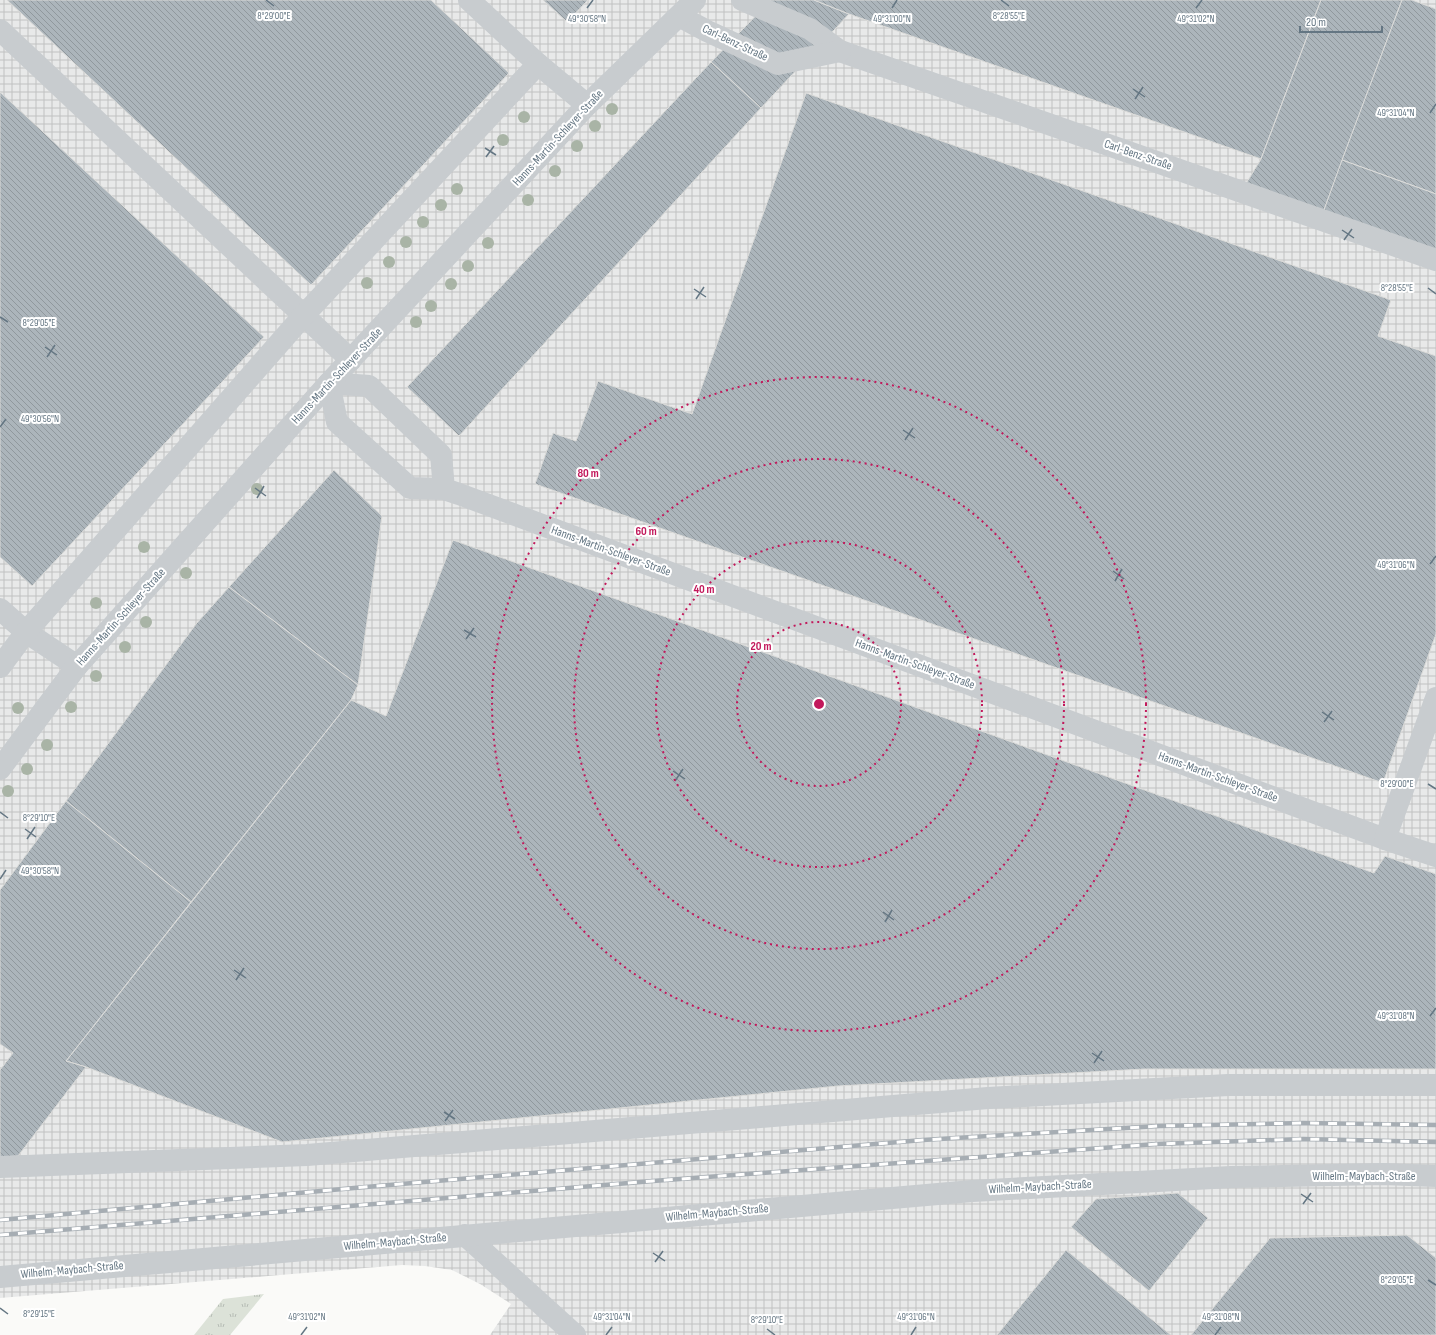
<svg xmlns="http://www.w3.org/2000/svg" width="1436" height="1335" font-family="'Sofia Sans Condensed',sans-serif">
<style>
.industrial{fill:url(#industrial-grid)}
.grass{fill:url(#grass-tufts)}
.building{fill:url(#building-back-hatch);stroke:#dcdcda}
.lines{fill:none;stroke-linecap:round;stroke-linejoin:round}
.minor{stroke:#c8cccf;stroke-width:22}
.rail-casing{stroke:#a6adb3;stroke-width:4.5}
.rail{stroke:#fff;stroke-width:3;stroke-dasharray:9;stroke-linecap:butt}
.tree{fill:#a9b4a6}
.ticks{fill:none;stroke:#647683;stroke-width:1.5}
.ring{fill:none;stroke:#c2185b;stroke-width:2;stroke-dasharray:2 4}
.labels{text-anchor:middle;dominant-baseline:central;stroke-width:4;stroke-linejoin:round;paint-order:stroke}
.street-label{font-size:12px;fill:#647683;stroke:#fff}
.ticks-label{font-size:10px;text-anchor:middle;fill:#647683;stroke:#fff;stroke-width:4;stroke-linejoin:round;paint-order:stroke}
.centre{fill:#c2185b;stroke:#fff;stroke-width:2}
.ring-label{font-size:12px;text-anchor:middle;font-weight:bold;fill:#c2185b;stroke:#fff;stroke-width:4;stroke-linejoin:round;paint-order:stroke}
</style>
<defs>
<pattern id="industrial-grid" width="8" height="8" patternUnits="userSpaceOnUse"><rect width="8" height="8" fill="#e8e9e9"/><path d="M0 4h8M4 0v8" fill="none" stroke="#c0c1c2"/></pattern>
<pattern id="grass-tufts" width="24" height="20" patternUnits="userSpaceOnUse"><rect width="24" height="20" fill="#dce2d8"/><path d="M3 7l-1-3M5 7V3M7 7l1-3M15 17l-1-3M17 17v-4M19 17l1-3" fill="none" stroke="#b6bcb5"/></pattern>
<pattern id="building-back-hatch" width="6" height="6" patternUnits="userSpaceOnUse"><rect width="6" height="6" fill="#acb5bb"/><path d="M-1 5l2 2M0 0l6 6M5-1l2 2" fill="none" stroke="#90989d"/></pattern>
</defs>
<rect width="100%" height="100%" fill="#fafaf8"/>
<!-- industrial -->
<polygon class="industrial" points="0,0 1436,0 1436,1335 490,1335 511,1304 480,1284 452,1270 425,1266 402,1265 280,1275 0,1298"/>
<!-- grass -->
<polygon class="grass" points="264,1294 230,1335 194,1335 223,1299"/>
<!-- building -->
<g class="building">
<polygon points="7,0 431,0 509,73 311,285"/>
<polygon points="543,0 588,0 567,22"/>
<polygon points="771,0 814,0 849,14 761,108 711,62"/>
<polygon points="814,0 1321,0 1261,159 849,14"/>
<polygon points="1321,0 1402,0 1324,210 1236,200 1261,159"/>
<polygon points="1402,0 1412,0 1436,9 1436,194 1342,160"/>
<polygon points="711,62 761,108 459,436 407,387"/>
<polygon points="0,92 264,337 32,586 0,557"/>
<polygon points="806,93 1391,300 1378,336 1436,356 1436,634 1383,783 535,484 553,433 576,441 598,381 692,414"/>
<polygon points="1342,160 1436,194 1436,264 1324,210"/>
<polygon points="334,470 382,516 358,685 229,587"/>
<polygon points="453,540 1374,873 1385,856 1436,874 1436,1069 1144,1069 838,1086 282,1142 86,1067 66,1061 351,700 386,716"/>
<polygon points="229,587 358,685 351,700 191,902 66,801 196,624"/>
<polygon points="66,801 191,902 66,1061 86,1067 18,1156 0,1157 0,1070 13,1053 0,1044 0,890"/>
<polygon points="1178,1193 1208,1218 1149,1291 1071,1227 1096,1199"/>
<polygon points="1407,1235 1436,1258 1436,1335 1191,1335 1270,1238"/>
<polygon points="1066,1250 1171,1335 997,1335"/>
</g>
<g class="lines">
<!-- minor -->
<g class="minor">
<polyline points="469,0 538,64"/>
<polyline points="742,0 810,29 840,51 1436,260"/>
<polyline points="679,16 707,31 778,64 840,51"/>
<polyline points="0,30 351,360"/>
<polyline points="444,489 441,455 369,386 329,383 337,422 410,488 444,489 459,494 1385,839"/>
<polyline points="0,609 26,632 77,666"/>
<polyline points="0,667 26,632 304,315 538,64 587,105"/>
<polyline points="1436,698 1385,839 1436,856"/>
<polyline points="0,769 77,666 329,383 587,105 695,0"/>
<polyline points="0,1167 307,1155 988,1098 1228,1085 1436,1085"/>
<polyline points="465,1235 575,1335"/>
<polyline points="0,1277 972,1191 1231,1177 1383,1174 1436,1176"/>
</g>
<defs>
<g id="rail">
<polyline points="0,1220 354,1188 923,1140 1159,1126 1303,1123 1436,1125"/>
<polyline points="0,1235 653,1181 1157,1144 1303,1139 1436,1142"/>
</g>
</defs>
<!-- rail casing -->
<use href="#rail" class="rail-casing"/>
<!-- rail -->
<use href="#rail" class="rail"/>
</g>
<!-- trees -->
<g class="tree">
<circle cx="612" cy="109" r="6"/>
<circle cx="524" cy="117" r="6"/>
<circle cx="595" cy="126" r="6"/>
<circle cx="503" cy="140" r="6"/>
<circle cx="577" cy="146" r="6"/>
<circle cx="555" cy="171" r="6"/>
<circle cx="457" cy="189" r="6"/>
<circle cx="528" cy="200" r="6"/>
<circle cx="441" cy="205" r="6"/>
<circle cx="423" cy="222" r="6"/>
<circle cx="406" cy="242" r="6"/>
<circle cx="488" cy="243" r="6"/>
<circle cx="389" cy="262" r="6"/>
<circle cx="468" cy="266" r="6"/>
<circle cx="367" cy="283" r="6"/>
<circle cx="451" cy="284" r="6"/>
<circle cx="431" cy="306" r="6"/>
<circle cx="416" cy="322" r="6"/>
<circle cx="257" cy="489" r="6"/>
<circle cx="144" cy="547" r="6"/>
<circle cx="186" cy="573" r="6"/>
<circle cx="96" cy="603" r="6"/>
<circle cx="146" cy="622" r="6"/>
<circle cx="125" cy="647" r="6"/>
<circle cx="96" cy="676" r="6"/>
<circle cx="71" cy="707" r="6"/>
<circle cx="18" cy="708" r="6"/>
<circle cx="47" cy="745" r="6"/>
<circle cx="27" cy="769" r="6"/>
<circle cx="8" cy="791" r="6"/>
</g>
<!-- ticks -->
<path class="ticks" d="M266,0L274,6M1001,0L1009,6M587,8L593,0M892,8L897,0M1196,8L1202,0M1133,89L1145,97M1135,99L1143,87M1430,113L1436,104M485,148L496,155M486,157L494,146M1342,230L1354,238M1344,240L1352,229M1428,288L1436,294M694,289L706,297M696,299L704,287M0,317L8,322M45,347L57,355M47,357L55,345M0,427L6,419M903,430L915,438M905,440L913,428M255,488L266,496M257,498L264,486M1430,564L1436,556M1113,571L1124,579M1115,581L1122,569M464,630L476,637M466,639L474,628M1322,712L1334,720M1324,722L1332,711M673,771L685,779M675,781L683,769M1428,784L1436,789M0,812L8,818M25,829L36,837M27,839L35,827M0,879L6,870M883,912L894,920M885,922L892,910M234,970L246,978M236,980L244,968M1430,1016L1436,1008M1092,1053L1104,1061M1094,1063L1102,1051M444,1112L455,1119M445,1121L453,1110M1301,1194L1313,1202M1303,1204L1311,1193M653,1253L665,1261M655,1262L663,1251M1428,1280L1436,1285M0,1308L8,1314M767,1329L775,1335M301,1335L307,1327M606,1335L612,1327M911,1335L916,1327M1215,1335L1221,1327"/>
<!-- distance rings -->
<g class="ring">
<circle cx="819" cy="704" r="82"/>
<circle cx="819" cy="704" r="163"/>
<circle cx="819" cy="704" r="245"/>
<circle cx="819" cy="704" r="327"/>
</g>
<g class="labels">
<!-- street labels -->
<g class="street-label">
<text transform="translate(735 43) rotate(25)">Carl-Benz-Straße</text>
<text transform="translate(558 138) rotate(-47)">Hanns-Martin-Schleyer-Straße</text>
<text transform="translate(1138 155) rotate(19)">Carl-Benz-Straße</text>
<text transform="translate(337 376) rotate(-47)">Hanns-Martin-Schleyer-Straße</text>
<text transform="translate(611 551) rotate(20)">Hanns-Martin-Schleyer-Straße</text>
<text transform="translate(121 617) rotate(-48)">Hanns-Martin-Schleyer-Straße</text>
<text transform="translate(915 664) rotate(20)">Hanns-Martin-Schleyer-Straße</text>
<text transform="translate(1218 777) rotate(20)">Hanns-Martin-Schleyer-Straße</text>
<text x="1364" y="1176">Wilhelm-Maybach-Straße</text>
<text transform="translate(1040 1187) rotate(-3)">Wilhelm-Maybach-Straße</text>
<text transform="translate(717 1213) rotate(-5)">Wilhelm-Maybach-Straße</text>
<text transform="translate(395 1242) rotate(-5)">Wilhelm-Maybach-Straße</text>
<text transform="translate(72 1270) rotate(-5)">Wilhelm-Maybach-Straße</text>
</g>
</g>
<g class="ticks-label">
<text x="274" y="19">8°29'00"E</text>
<text x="1009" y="19">8°28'55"E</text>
<text x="587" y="22">49°30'58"N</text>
<text x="892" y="22">49°31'00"N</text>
<text x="1196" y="22">49°31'02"N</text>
<text x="1396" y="116">49°31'04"N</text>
<text x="1397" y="291">8°28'55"E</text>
<text x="39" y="326">8°29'05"E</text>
<text x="40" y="422">49°30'56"N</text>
<text x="1396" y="568">49°31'06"N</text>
<text x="1397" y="787">8°29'00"E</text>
<text x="39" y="821">8°29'10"E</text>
<text x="40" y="874">49°30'58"N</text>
<text x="1396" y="1019">49°31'08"N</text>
<text x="1397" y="1283">8°29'05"E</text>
<text x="39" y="1317">8°29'15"E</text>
<text x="307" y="1320">49°31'02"N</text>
<text x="612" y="1320">49°31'04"N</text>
<text x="916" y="1320">49°31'06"N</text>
<text x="1221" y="1320">49°31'08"N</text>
<text x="767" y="1323">8°29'10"E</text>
</g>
<circle cx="819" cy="704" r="6" class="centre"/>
<g class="ring-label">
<text x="588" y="477">80 m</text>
<text x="646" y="535">60 m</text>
<text x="704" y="593">40 m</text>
<text x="761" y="650">20 m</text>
</g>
<!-- scale -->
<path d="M1300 26v6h82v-6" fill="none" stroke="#647683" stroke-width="2"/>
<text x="1306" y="26" font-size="12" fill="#647683" stroke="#ffffff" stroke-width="3" paint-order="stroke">20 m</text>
</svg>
